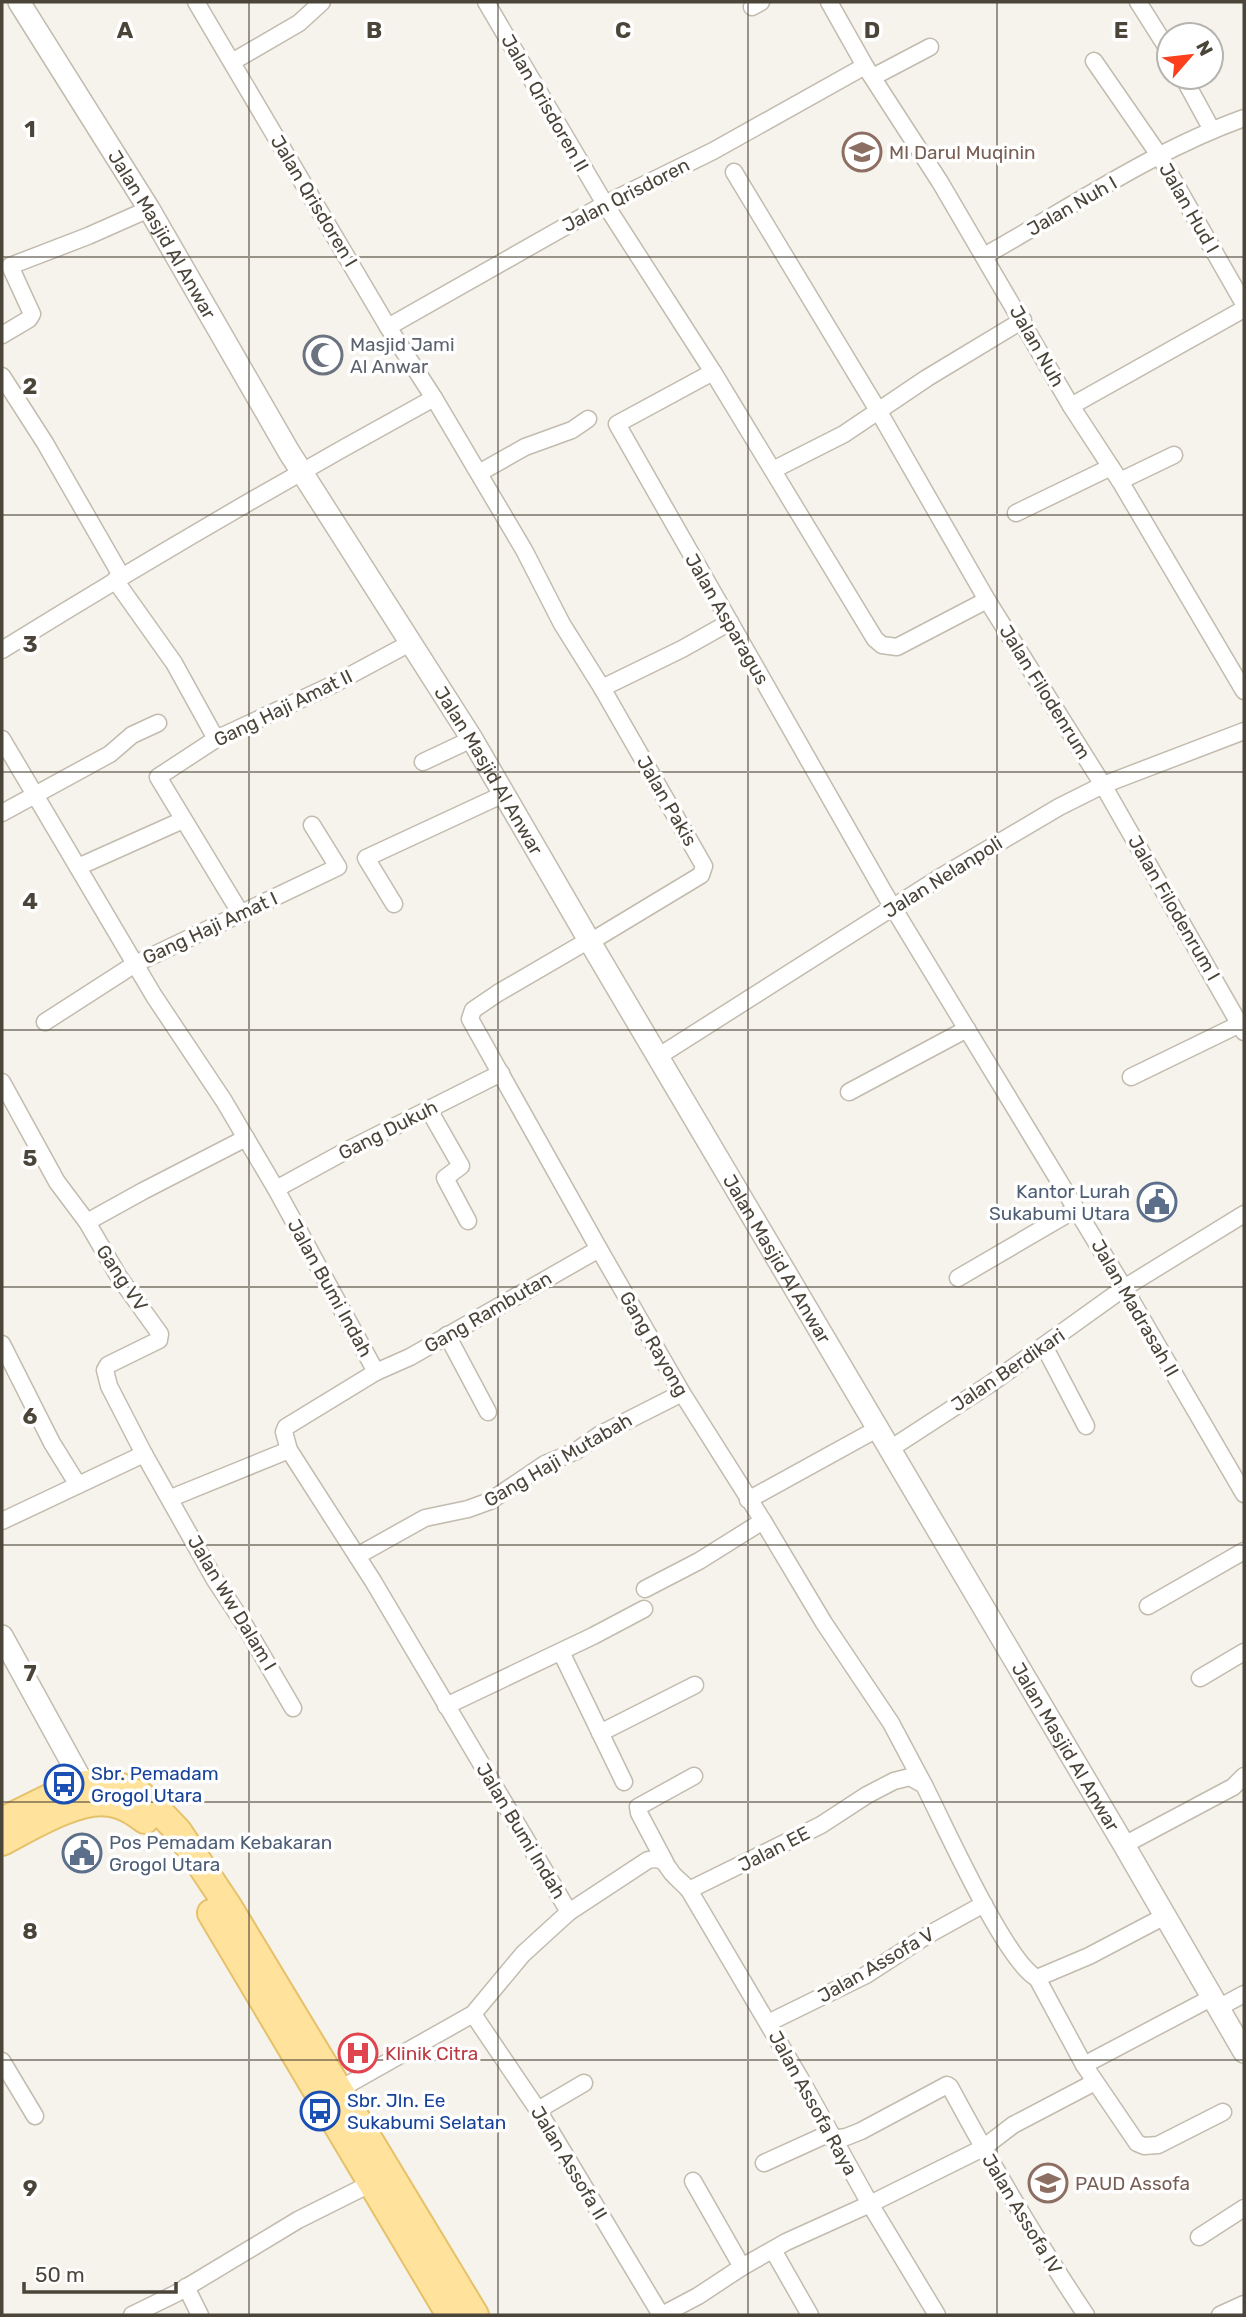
<svg xmlns="http://www.w3.org/2000/svg" width="1246" height="2317" font-family="Rubik,sans-serif">
<style>
.lines{fill:none;stroke-linecap:round;stroke-linejoin:round}
.minor-casing{stroke:#c2bbae;stroke-width:19}
.tertiary-casing{stroke:#c2bbae;stroke-width:24}
.primary-casing{stroke:#e6c16a;stroke-width:30}
.minor{stroke:#fff;stroke-width:16}
.tertiary{stroke:#fff;stroke-width:21}
.primary{stroke:#ffe39c;stroke-width:26}
.grid{fill:none;stroke:#4b4439;stroke-width:2;stroke-opacity:0.55}
.labels{text-anchor:middle;dominant-baseline:central;stroke-width:7;stroke-linejoin:round;paint-order:stroke}
.street-label{font-size:19px;fill:#4b4439;stroke:#fff}
.education-label{font-size:19px;fill:#785e54;stroke:#fff;text-anchor:start}
.worship-label{font-size:19px;fill:#5b616d;stroke:#fff;text-anchor:start}
.service-label{font-size:19px;fill:#4e5e75;stroke:#fff;text-anchor:end}
.transit-label{font-size:19px;fill:#164399;stroke:#fff;text-anchor:start}
.health-label{font-size:19px;fill:#be3a42;stroke:#fff;text-anchor:start}
.grid-label{font-size:23px;text-anchor:middle;font-weight:bold;fill:#4b4439;stroke:#fff;stroke-width:7;stroke-linejoin:round;paint-order:stroke}
</style>
<rect width="100%" height="100%" fill="#f6f3ec"/>
<g class="lines">
<defs>
<g id="minor">
<polyline points="196,2 388,327 434,398 524,550 562,624 602,688 704,866 701,875 590,942"/>
<polyline points="486,2 605,204 713,372 875,639 882,645 897,647 987,600"/>
<polyline points="829,2 865,66 940,182 1071,406 1120,481 1244,691"/>
<polyline points="1138,2 1169,51"/>
<polyline points="752,7 761,2"/>
<polyline points="1094,61 1159,155 1244,304"/>
<polyline points="232,62 299,23 322,2"/>
<polyline points="873,77 930,47"/>
<polyline points="1183,77 1212,130"/>
<polyline points="734,172 879,412 987,600 1103,785 1244,1032"/>
<path d="M984,256C1070,208 1152,151 1244,118"/>
<polyline points="388,327 605,204 713,151 865,66"/>
<polyline points="2,335 29,319 32,314 10,266 88,236 149,209"/>
<polyline points="713,372 617,424 886,896 1124,1288 1244,1494"/>
<polyline points="2,376 45,443 122,577"/>
<polyline points="1071,406 1244,309"/>
<polyline points="773,470 844,434 927,378 1023,320"/>
<polyline points="479,473 525,447 572,430 588,419"/>
<polyline points="1120,481 1174,455"/>
<polyline points="1016,513 1111,467"/>
<polyline points="115,580 174,663 216,739"/>
<path d="M2,650C144,562 288,478 434,398"/>
<polyline points="602,688 682,649 730,622"/>
<polyline points="2,739 154,996 224,1101 276,1189 376,1372 286,1427 284,1432 289,1450 373,1581 569,1912"/>
<polyline points="423,762 472,739"/>
<polyline points="2,813 110,754 132,735 158,723"/>
<polyline points="78,867 183,820"/>
<polyline points="394,904 366,858 504,794"/>
<polyline points="241,914 158,777 216,739 332,685 412,642"/>
<polyline points="589,940 498,993 473,1010 470,1019 599,1249 682,1393 763,1521 824,1623 891,1723 924,1785"/>
<polyline points="45,1022 135,964 338,867 312,825"/>
<polyline points="659,1056 939,878 1059,807 1103,785 1244,731"/>
<polyline points="1131,1077 1240,1024"/>
<polyline points="2,1082 57,1182 87,1222 119,1277 160,1334 159,1340 108,1365 105,1370 109,1386 144,1454"/>
<polyline points="849,1092 967,1029"/>
<polyline points="429,1110 461,1166 445,1178 468,1221"/>
<polyline points="276,1189 342,1153 501,1073"/>
<polyline points="87,1222 143,1191 246,1138"/>
<polyline points="958,1278 1076,1209"/>
<polyline points="447,1335 488,1412"/>
<polyline points="2,1344 52,1443 78,1485"/>
<polyline points="1044,1346 1086,1426"/>
<polyline points="376,1372 410,1357 599,1249"/>
<polyline points="890,1449 990,1384 1124,1288 1244,1214"/>
<polyline points="171,1498 289,1450"/>
<polyline points="748,1500 877,1429"/>
<polyline points="2,1521 144,1454 215,1580 244,1624 293,1708"/>
<polyline points="357,1556 425,1518 468,1509 490,1501 545,1464 576,1451 599,1435 682,1393"/>
<polyline points="645,1589 699,1561 763,1521"/>
<polyline points="1148,1606 1244,1551"/>
<polyline points="561,1652 624,1782"/>
<polyline points="1200,1678 1244,1652"/>
<polyline points="446,1706 593,1636 644,1609"/>
<polyline points="600,1733 695,1685"/>
<polyline points="1124,1845 1233,1787 1244,1776"/>
<polyline points="665,1862 639,1813 638,1807 694,1776"/>
<path d="M689,1890L821,1825L867,1795L894,1781L910,1777L924,1785C943,1822 1006,1963 1037,1978L1089,1956L1165,1916"/>
<polyline points="1037,1978 1084,2065 1137,2143 1144,2146 1158,2145 1223,2112"/>
<polyline points="1218,2008 1244,1994"/>
<polyline points="473,2014 538,2110 661,2315"/>
<polyline points="768,2023 866,1975 926,1936 984,1904"/>
<polyline points="2,2061 35,2116"/>
<polyline points="1084,2065 1211,1998"/>
<path d="M340,2089L473,2014L523,1954L569,1912L648,1860C663,1857 664,1862 672,1873C677,1879 684,1884 689,1890L800,2078L870,2204L937,2315"/>
<polyline points="538,2110 584,2083"/>
<path d="M833,2139L846,2137L861,2131L947,2085L950,2087C992,2165 1037,2242 1086,2315"/>
<polyline points="764,2163 830,2133"/>
<polyline points="693,2181 742,2267"/>
<polyline points="1199,2237 1244,2208"/>
<polyline points="773,2250 810,2315"/>
<polyline points="186,2287 200,2315"/>
<polyline points="132,2315 177,2293 298,2220 372,2183"/>
<polyline points="662,2315 698,2296 742,2267 786,2242 870,2204 983,2148 1013,2125 1095,2082"/>
<polyline points="1220,2315 1244,2304"/>
</g>
<g id="tertiary">
<path id="s1" d="M19,2L149,209L289,452L472,739L590,942L1124,1845L1244,2052"/>
<polyline points="2,1636 90,1796"/>
</g>
<g id="primary">
<polyline points="2,1821 57,1794 85,1784 114,1784 141,1795 156,1808 178,1831 228,1906 475,2315"/>
<path d="M2,1842C29,1828 79,1797 110,1803C124,1805 134,1812 145,1820"/>
<polyline points="211,1913 450,2315"/>
</g>
</defs>
<!-- minor casing -->
<use href="#minor" class="minor-casing"/>
<!-- tertiary casing -->
<use href="#tertiary" class="tertiary-casing"/>
<!-- primary casing -->
<use href="#primary" class="primary-casing"/>
<!-- minor -->
<use href="#minor" class="minor"/>
<!-- tertiary -->
<use href="#tertiary" class="tertiary"/>
<!-- primary -->
<use href="#primary" class="primary"/>
</g>
<!-- grid -->
<path class="grid" d="M249,2V2315M498,2V2315M748,2V2315M997,2V2315M2,257H1244M2,515H1244M2,772H1244M2,1030H1244M2,1287H1244M2,1545H1244M2,1802H1244M2,2060H1244"/>
<!-- icons -->
<defs>
<symbol id="school-ring" viewBox="-11 -11 22 22"><circle r="9.5" fill="#fff" stroke="#8d6e63" stroke-width="1.5"/><path d="M0-5L7-2L0 1L-7-2ZM-4 1L0 2.5L4 1V4Q0 6-4 4Z" fill="#8d6e63"/></symbol>
<symbol id="mosque-ring" viewBox="-11 -11 22 22"><circle r="9.5" fill="#fff" stroke="#6b7280" stroke-width="1.5"/><path d="M3.5-4.9A6 6 0 1 0 3.5 4.9A5 5 0 1 1 3.5-4.9Z" fill="#6b7280"/></symbol>
<symbol id="civic-ring" viewBox="-11 -11 22 22"><circle r="9.5" fill="#fff" stroke="#5c6f8a" stroke-width="1.5"/><path d="M-.6-6.5H3V-4.5H.6V-3L4-1V1h2V6H-6V1h2V-1L-.6-3ZM-1.2 2.5V6h2.4V2.5Z" fill="#5c6f8a"/></symbol>
<symbol id="bus-ring" viewBox="-11 -11 22 22"><circle r="9.5" fill="#fff" stroke="#1a4fb4" stroke-width="1.5"/><path d="M-5-6H5V4H4V6H2V4H-2V6H-4V4H-5ZM-3.5-4V0h7V-4ZM-3.5 1.2v1.5H-2V1.2ZM2 1.2v1.5H3.5V1.2Z" fill="#1a4fb4"/></symbol>
<symbol id="hospital-ring" viewBox="-11 -11 22 22"><circle r="9.5" fill="#fff" stroke="#e0444e" stroke-width="1.5"/><path d="M-5-5h3v3.5h4V-5h3V5h-3V1.5h-4V5h-3Z" fill="#e0444e"/></symbol>
</defs>
<g fill-rule="evenodd">
<use href="#school-ring" x="840" y="130" width="44" height="44"/>
<use href="#mosque-ring" x="301" y="333" width="44" height="44"/>
<use href="#civic-ring" x="1135" y="1180" width="44" height="44"/>
<use href="#bus-ring" x="42" y="1762" width="44" height="44"/>
<use href="#civic-ring" x="60" y="1831" width="44" height="44"/>
<use href="#hospital-ring" x="336" y="2031" width="44" height="44"/>
<use href="#bus-ring" x="298" y="2089" width="44" height="44"/>
<use href="#school-ring" x="1026" y="2161" width="44" height="44"/>
</g>
<g class="labels">
<!-- street labels -->
<g class="street-label">
<text transform="translate(545 103) rotate(60)">Jalan Qrisdoren II</text>
<text transform="translate(626 195) rotate(-27)">Jalan Qrisdoren</text>
<text transform="translate(314 201) rotate(59)">Jalan Qrisdoren I</text>
<text transform="translate(1072 206) rotate(-30)">Jalan Nuh I</text>
<text transform="translate(1189 208) rotate(60)">Jalan Hud I</text>
<text stroke="none"><textPath href="#s1" startOffset="273">Jalan Masjid Al Anwar</textPath></text>
<text transform="translate(1037 346) rotate(60)">Jalan Nuh</text>
<text transform="translate(727 619) rotate(60)">Jalan Asparagus</text>
<text transform="translate(1045 692) rotate(58)">Jalan Filodenrum</text>
<text transform="translate(283 708) rotate(-26)">Gang Haji Amat II</text>
<text stroke="none"><textPath href="#s1" startOffset="901">Jalan Masjid Al Anwar</textPath></text>
<text transform="translate(667 801) rotate(60)">Jalan Pakis</text>
<text transform="translate(943 877) rotate(-32)">Jalan Nelanpoli</text>
<text transform="translate(1174 908) rotate(60)">Jalan Filodenrum I</text>
<text transform="translate(210 928) rotate(-25)">Gang Haji Amat I</text>
<text transform="translate(388 1130) rotate(-27)">Gang Dukuh</text>
<text stroke="none"><textPath href="#s1" startOffset="1468">Jalan Masjid Al Anwar</textPath></text>
<text transform="translate(122 1278) rotate(56)">Gang VV</text>
<text transform="translate(330 1288) rotate(61)">Jalan Bumi Indah</text>
<text transform="translate(1135 1308) rotate(60)">Jalan Madrasah II</text>
<text transform="translate(488 1312) rotate(-30)">Gang Rambutan</text>
<text transform="translate(654 1344) rotate(60)">Gang Rayong</text>
<text transform="translate(1008 1370) rotate(-34)">Jalan Berdikari</text>
<text transform="translate(558 1460) rotate(-30)">Gang Haji Mutabah</text>
<text transform="translate(232 1603) rotate(59)">Jalan Ww Dalam I</text>
<text stroke="none"><textPath href="#s1" startOffset="2035">Jalan Masjid Al Anwar</textPath></text>
<text transform="translate(521 1831) rotate(59)">Jalan Bumi Indah</text>
<text transform="translate(774 1849) rotate(-27)">Jalan EE</text>
<text transform="translate(876 1965) rotate(-30)">Jalan Assofa V</text>
<text transform="translate(813 2103) rotate(61)">Jalan Assofa Raya</text>
<text transform="translate(569 2163) rotate(59)">Jalan Assofa II</text>
<text transform="translate(1022 2214) rotate(59)">Jalan Assofa IV</text>
</g>
<!-- education labels -->
<g class="education-label">
<text x="889" y="152">MI Darul Muqinin</text>
<text x="1075" y="2183">PAUD Assofa</text>
</g>
<!-- worship labels -->
<g class="worship-label">
<text x="350" y="344">Masjid Jami<tspan x="350" dy="22">Al Anwar</tspan></text>
</g>
<!-- service labels -->
<g class="service-label">
<text x="1130" y="1191">Kantor Lurah<tspan x="1130" dy="22">Sukabumi Utara</tspan></text>
<text x="109" y="1842" text-anchor="start">Pos Pemadam Kebakaran<tspan x="109" dy="22">Grogol Utara</tspan></text>
</g>
<!-- transit labels -->
<g class="transit-label">
<text x="91" y="1773">Sbr. Pemadam<tspan x="91" dy="22">Grogol Utara</tspan></text>
<text x="347" y="2100">Sbr. Jln. Ee<tspan x="347" dy="22">Sukabumi Selatan</tspan></text>
</g>
<!-- health labels -->
<g class="health-label">
<text x="385" y="2053">Klinik Citra</text>
</g>
</g>
<g class="grid-label">
<text x="125" y="38">A</text>
<text x="374" y="38">B</text>
<text x="623" y="38">C</text>
<text x="872" y="38">D</text>
<text x="1121" y="38">E</text>
<text x="30" y="137">1</text>
<text x="30" y="394">2</text>
<text x="30" y="652">3</text>
<text x="30" y="909">4</text>
<text x="30" y="1166">5</text>
<text x="30" y="1424">6</text>
<text x="30" y="1681">7</text>
<text x="30" y="1939">8</text>
<text x="30" y="2196">9</text>
</g>
<!-- border -->
<rect width="1246" height="2317" fill="none" stroke="#4b4439" stroke-width="7"/>
<!-- north arrow -->
<g transform="translate(1190 56) rotate(62)"><circle r="33" fill="#ffffff" stroke="#b7b4b0" stroke-width="2"/>
<path d="M0-5L12 26L0 18L-12 26Z" fill="#fc3f1d"/>
<text y="-10" font-size="19" font-weight="bold" text-anchor="middle" fill="#4b4439">N</text>
</g>
<!-- scale -->
<path d="M24 2282v10h152v-10" fill="none" stroke="#4b4439" stroke-width="3.5"/>
<text x="35" y="2282" font-size="21" fill="#4b4439" stroke="#ffffff" stroke-width="5" paint-order="stroke">50 m</text>
</svg>
